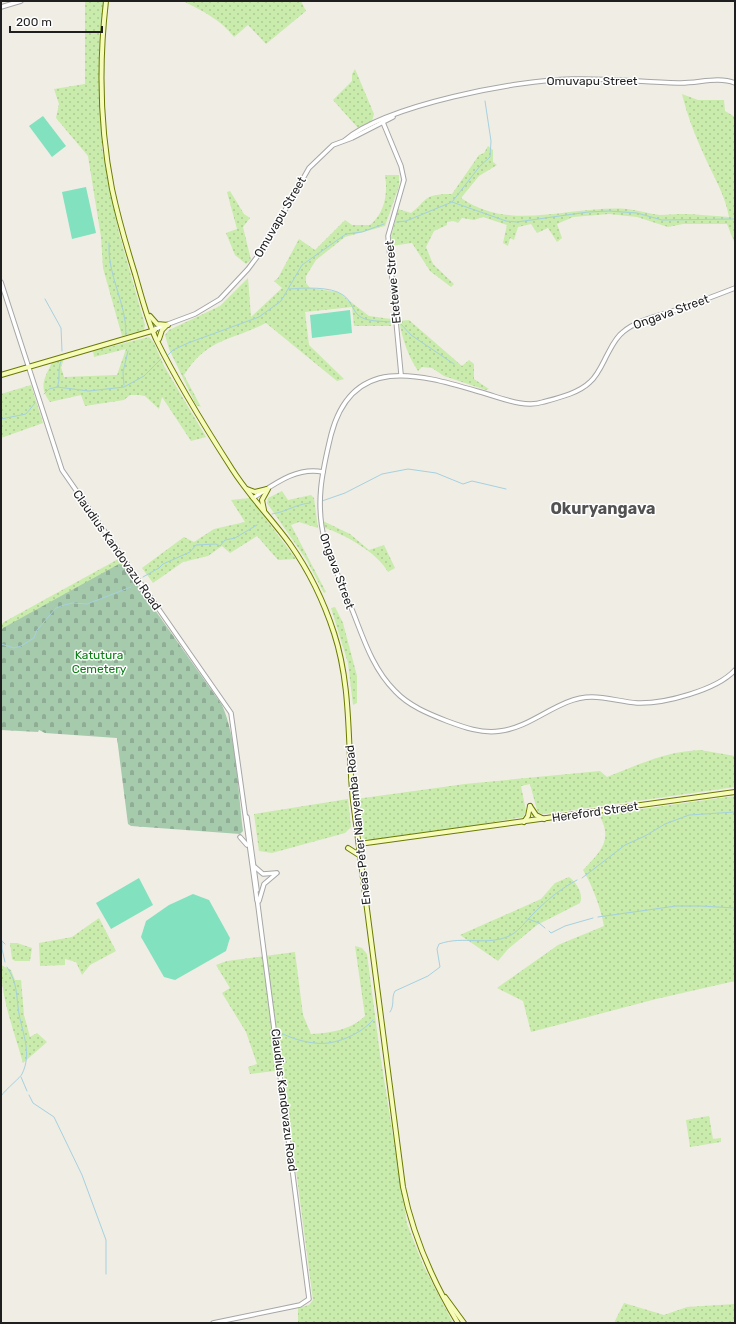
<svg xmlns="http://www.w3.org/2000/svg" width="736" height="1324" font-family="Rubik,sans-serif">
<style>
.grass{fill:url(#grass-dots)}
.cemetery{fill:url(#cemetery-stones)}
.pitch{fill:#82e1be}
.lines{fill:none;stroke-linecap:round;stroke-linejoin:round}
.stream{stroke:#a5d1df;stroke-width:1}
.tertiary-casing{stroke:#a6a6a6;stroke-width:5.5}
.secondary-casing{stroke:#6b7a03;stroke-width:6}
.tertiary{stroke:#fff;stroke-width:3.5}
.secondary{stroke:#f6fbb9;stroke-width:4}
.labels{text-anchor:middle;dominant-baseline:central;stroke-width:3;stroke-linejoin:round;paint-order:stroke}
.street-label{font-size:12px;fill:#1f1f1f;stroke:#fff}
.park-label{font-size:12px;fill:#098115;stroke:#fff}
.district-label{font-size:16px;font-weight:bold;fill:#525252;stroke:#fff}
</style>
<defs>
<pattern id="grass-dots" width="8" height="8" patternUnits="userSpaceOnUse"><rect width="8" height="8" fill="#c9ebab"/><path d="M2 2h.1M6 6h.1" fill="none" stroke="#acc993" stroke-width="1.8" stroke-linecap="round"/></pattern>
<pattern id="cemetery-stones" width="16" height="16" patternUnits="userSpaceOnUse"><rect width="16" height="16" fill="#a6caac"/><path d="M2 7V4a2 2 0 0 1 4 0v3zM10 15v-3a2 2 0 0 1 4 0v3z" fill="#8ead94"/></pattern>
</defs>
<rect width="100%" height="100%" fill="#f0ede5"/>
<!-- grass -->
<g class="grass">
<polygon points="85,1 104,1 100,54 102,148 119,233 145,325 144,330 122,336 103,268 101,237 88,156 56,118 59,104 54,89 85,84"/>
<path d="M183,1H301L306,11L266,44L248,25L234,37C221,20 203,11 183,1Z"/>
<polygon points="355,69 374,114 372,121 358,128 333,100 352,81 352,74"/>
<path d="M682,94L698,100H724L725,111L735,117V244L727,224H683L668,227L637,217L609,214L573,217L557,224L562,238L557,242L548,228L537,233L531,224L518,227L514,240L510,238L508,246L503,243L507,225L483,217L474,220L462,218L458,223L454,221L447,222V225L434,231L426,247L433,264L454,284L451,287L430,271L412,243L391,246V237L398,209L411,213C417,209 420,204 426,199C433,194 444,194 452,194L479,155L484,153L488,146L493,150V162L497,165L479,176L461,198C511,233 571,205 627,209C638,210 649,214 660,215C667,215 674,214 681,214C697,214 713,216 729,217C725,194 713,176 704,155C695,135 687,115 682,94Z"/>
<path d="M385,175H399V186L385,226L345,237L316,260L306,276V283L310,288L338,292L369,316L391,319V326H354L352,307L305,312L309,345L344,379L337,381L266,323C230,341 207,338 184,375L201,407L196,405L169,349L165,335L169,330L220,306L248,278L251,317L282,288L274,281L278,278L299,239L315,250L345,220L352,225H370C385,213 388,193 385,175Z"/>
<polygon points="230,191 244,214 250,218 243,227 251,260 246,264 235,255 226,233 237,229 227,192"/>
<path d="M409,320L462,366L469,360L474,364V379L489,389L486,390L444,376L432,368L422,367L418,371C407,354 403,340 399,321Z"/>
<path d="M149,337L154,343L164,366L206,437L191,441L162,397L159,409L145,396L139,395H130L124,400L85,406L81,395L50,402C38,386 45,378 52,362L64,359L61,367L64,377L117,375L126,349L94,357L93,351Z"/>
<polygon points="31,385 43,423 1,438 1,394"/>
<polygon points="282,491 288,500 311,495 314,498 318,528 299,522 291,525 326,592 324,593 306,559 267,503 268,498"/>
<polygon points="250,498 296,559 278,560 257,536 230,553 222,546 208,556 183,562 153,583 142,568 184,537 194,542 214,529 245,522 231,500"/>
<path d="M323,521L350,534L369,550L384,545L395,568L388,572C378,553 344,534 325,528Z"/>
<polygon points="122,557 139,581 131,587 1,644 1,625 4,622"/>
<polygon points="335,607 343,623 357,676 357,703 353,705 348,663 331,608"/>
<path d="M700,750L735,756V787L545,814L539,813L537,810L530,784L521,786L526,811L523,817L420,835L372,840L364,839L360,832L356,799L465,784L600,771L607,777C640,764 664,752 700,750Z"/>
<path d="M735,796V981L656,999L531,1032L523,1001L497,988L558,945L604,926C600,906 593,887 583,870C600,852 614,840 599,815Z"/>
<polygon points="348,799 351,827 345,833 272,853 259,851 254,814"/>
<path d="M569,877C576,882 584,894 580,903L537,925L508,949L498,961L460,935L541,899L555,883Z"/>
<polygon points="99,918 116,951 90,965 82,975 76,962 65,959 65,965 40,966 39,943 72,937"/>
<polygon points="10,943 17,943 32,948 30,961 15,961 12,959"/>
<path d="M355,946L362,948L367,954L380,1054L407,1224L423,1265L453,1323H298V1308L309,1305L313,1300L283,1070L250,1074L248,1067L257,1064L246,1032L222,993L230,988L216,965L227,961L295,952L303,1015L311,1034C330,1033 351,1030 365,1016Z"/>
<path d="M1,965L11,970L15,980H21L24,1015L30,1037L37,1033L47,1042L23,1063C14,1031 1,998 1,965Z"/>
<polygon points="709,1116 713,1139 721,1138 721,1142 690,1147 686,1120"/>
<polygon points="624,1303 664,1315 687,1307 735,1304 735,1323 614,1323"/>
</g>
<!-- cemetery -->
<path class="cemetery" d="M119,564L124,566L222,705C237,738 238,794 243,831L240,834L131,826L128,824L117,738L45,733L39,730L38,732L1,730V631L3,628Z"/>
<!-- pitch -->
<g class="pitch">
<polygon points="43,116 66,146 52,157 29,126"/>
<polygon points="86,187 96,233 72,239 62,192"/>
<polygon points="350,310 352,333 312,338 310,315"/>
<polygon points="139,878 153,905 111,929 96,903"/>
<polygon points="193,894 209,900 230,938 226,951 175,980 164,977 141,937 146,921 169,905"/>
</g>
<g class="lines">
<!-- stream -->
<g class="stream">
<polyline points="452,202 506,221 517,222 588,212 609,211 637,213 662,220 735,219"/>
<polyline points="397,222 406,221 452,202 480,166 490,157 491,141 485,101"/>
<path d="M109,243C107,275 126,302 126,333"/>
<path d="M289,289C303,288 331,286 343,295C351,300 352,309 358,315C365,322 382,321 391,322"/>
<polyline points="45,299 61,328 62,351"/>
<polyline points="400,323 411,335 454,364"/>
<polyline points="168,355 173,350 188,343 259,317 281,301 302,265 346,234 362,232 384,224"/>
<polyline points="124,385 123,372 128,351"/>
<path d="M57,387C61,380 57,371 61,361"/>
<polyline points="44,394 49,389 57,387 89,391 124,387 144,376 161,359"/>
<polyline points="1,419 26,414 35,403"/>
<polyline points="322,501 345,493 382,474 408,469 436,473 463,484 472,481 506,489"/>
<path d="M272,514C286,512 296,504 310,503"/>
<polyline points="143,577 159,568 163,564 190,552 196,545 216,544 220,546 225,540 235,538 257,525"/>
<polyline points="1,644 14,648 21,646 34,638 37,630 56,608 64,605 73,603 87,604 131,587"/>
<polyline points="582,878 625,845 645,836 665,824 689,815 735,812"/>
<polyline points="598,917 676,906 700,906 735,908"/>
<polyline points="528,919 539,923 545,928"/>
<polyline points="549,931 551,933 565,926 593,918"/>
<polyline points="1,940 5,944"/>
<polyline points="2,941 2,949 5,962"/>
<path d="M390,1012C395,1005 391,998 395,991L428,976L440,967L437,949L439,944C464,935 488,947 511,935C520,930 526,921 533,914C547,900 560,889 577,880"/>
<path d="M277,1031C288,1037 302,1042 315,1043C334,1046 361,1034 373,1020"/>
<polyline points="21,1077 27,1091"/>
<polyline points="29,1095 33,1103 54,1117 82,1175 106,1240 106,1274"/>
<path d="M1,1096C6,1089 21,1077 22,1074C32,1054 23,1034 19,1014C16,995 18,984 7,967"/>
</g>
<defs>
<g id="tertiary">
<polyline points="1,7 21,1"/>
<polyline points="382,120 401,166 404,180 388,236 401,374"/>
<path d="M345,140C387,105 516,80 572,79C607,78 642,82 678,83C697,84 717,76 735,83"/>
<polyline points="1,282 62,470 231,713 257,900"/>
<path d="M735,288C717,295 699,302 681,308C663,315 638,319 623,332C615,338 611,348 606,357C602,365 597,376 590,382C579,393 558,398 543,402C526,408 504,399 487,394C425,376 353,350 331,435C322,472 315,504 325,542C334,565 343,589 353,612C364,640 373,669 395,691C409,706 429,714 447,721C463,727 482,734 500,731C534,727 558,697 592,697C607,697 622,702 637,703C664,704 717,690 735,670"/>
<polyline points="155,329 195,314 220,299 248,269 263,249 309,168 333,145 352,138 393,117"/>
<path d="M253,498C273,485 297,466 323,472"/>
<polyline points="247,817 257,890"/>
<polyline points="240,837 247,845"/>
<polyline points="255,867 263,874 276,873"/>
<polyline points="259,901 264,884 277,873"/>
<polyline points="213,1323 300,1305 309,1299 257,898"/>
</g>
<g id="secondary">
<path d="M106,1C99,62 100,128 112,189C118,217 126,245 135,274C141,295 147,319 156,339C178,384 205,427 232,469C249,496 271,518 290,544C309,571 324,602 334,633C352,688 347,745 353,801C369,930 387,1058 403,1187C413,1236 432,1280 458,1323"/>
<polyline points="150,316 157,324 168,325"/>
<polyline points="159,339 162,330 167,325"/>
<polyline points="1,375 155,330"/>
<polyline points="247,489 255,492 267,489"/>
<polyline points="264,510 262,500 268,489"/>
<polyline points="530,806 536,815 544,819"/>
<polyline points="524,822 528,816 530,806"/>
<polyline points="359,844 735,792"/>
<polyline points="348,848 359,855"/>
<polyline points="445,1297 464,1323"/>
</g>
</defs>
<!-- tertiary casing -->
<use href="#tertiary" class="tertiary-casing"/>
<!-- secondary casing -->
<use href="#secondary" class="secondary-casing"/>
<!-- tertiary -->
<use href="#tertiary" class="tertiary"/>
<!-- secondary -->
<use href="#secondary" class="secondary"/>
</g>
<g class="labels">
<!-- street labels -->
<g class="street-label">
<text x="592" y="81">Omuvapu Street</text>
<text transform="translate(280 217) rotate(-60)">Omuvapu Street</text>
<text transform="translate(393 282) rotate(-95)">Etetewe Street</text>
<text transform="translate(671 312) rotate(-20)">Ongava Street</text>
<text transform="translate(117 550) rotate(55)">Claudius Kandovazu Road</text>
<text transform="translate(337 571) rotate(70)">Ongava Street</text>
<text transform="translate(595 812) rotate(-8)">Hereford Street</text>
<text transform="translate(358 825) rotate(-96)">Eneas Peter Nanyemba Road</text>
<text transform="translate(284 1100) rotate(83)">Claudius Kandovazu Road</text>
</g>
<!-- park labels -->
<g class="park-label">
<text x="99" y="655">Katutura<tspan x="99" dy="14">Cemetery</tspan></text>
</g>
<!-- district labels -->
<g class="district-label">
<text x="603" y="508">Okuryangava</text>
</g>
</g>
<!-- border -->
<rect width="736" height="1324" fill="none" stroke="#1f1f1f" stroke-width="4"/>
<!-- scale -->
<path d="M10 26v6h92v-6" fill="none" stroke="#1f1f1f" stroke-width="2"/>
<text x="16" y="26" font-size="12" fill="#1f1f1f" stroke="#ffffff" stroke-width="3" paint-order="stroke">200 m</text>
</svg>
